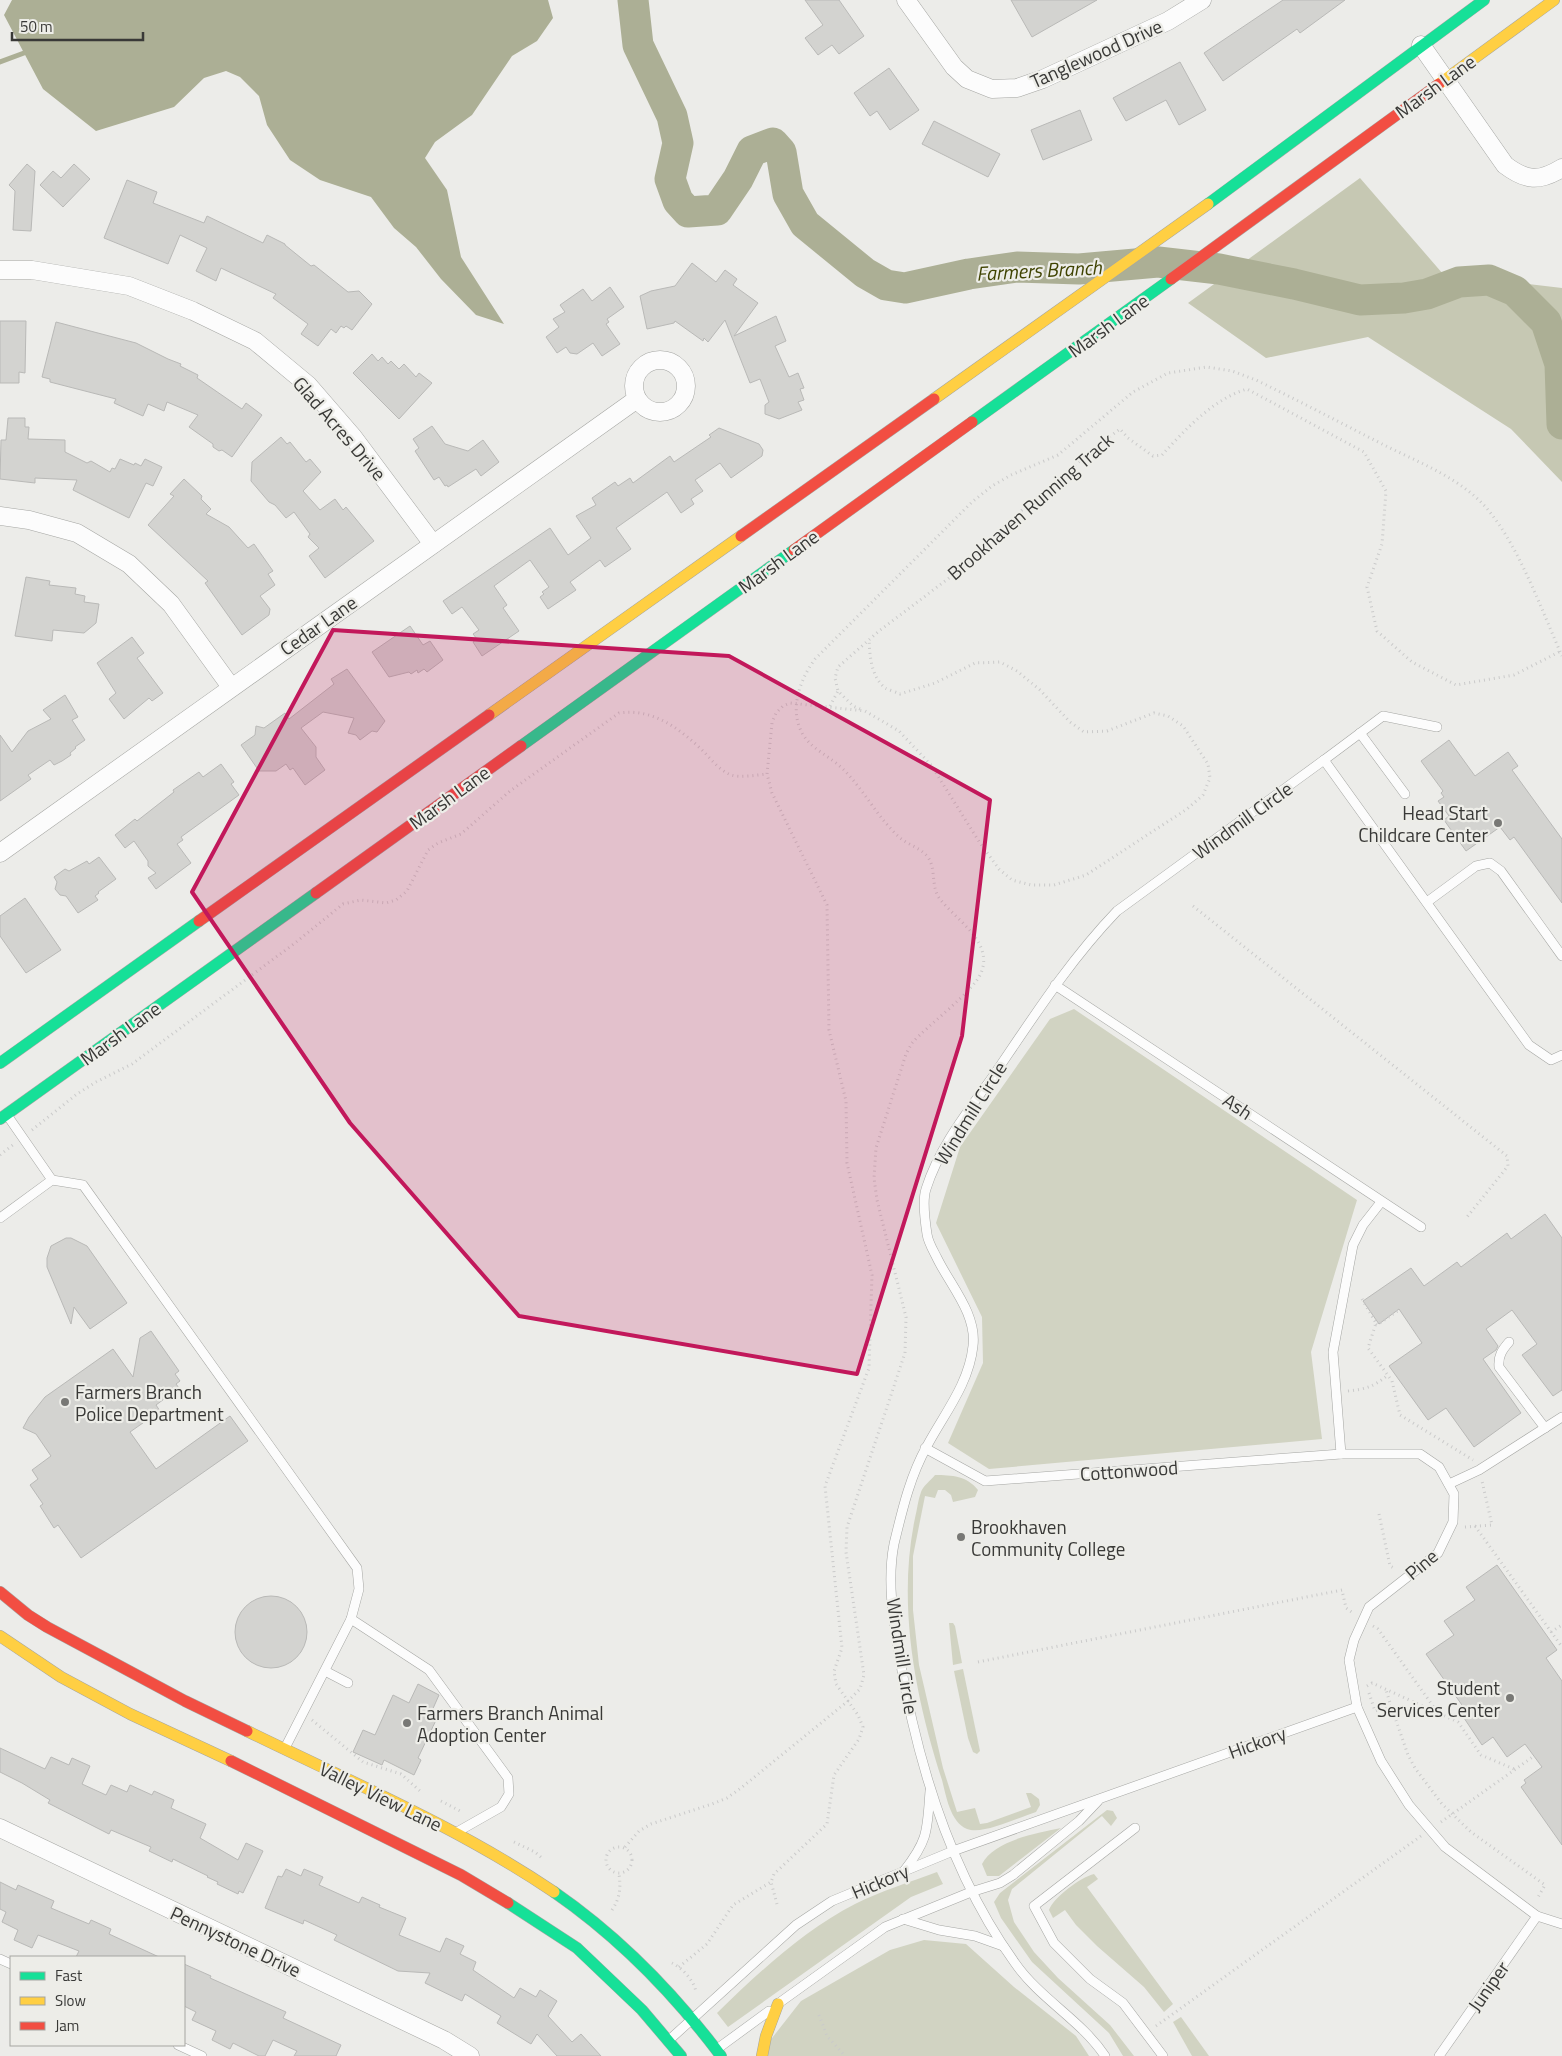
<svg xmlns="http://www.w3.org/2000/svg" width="1562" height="2056" font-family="'Titillium Web',sans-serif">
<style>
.green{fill:#d1d3c2}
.forest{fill:#c6c8b3}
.water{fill:#acaf95}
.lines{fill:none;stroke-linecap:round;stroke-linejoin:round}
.stream{stroke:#acaf95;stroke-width:5}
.river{stroke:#acaf95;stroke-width:31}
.building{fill:#d3d3d0;stroke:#b9b9b7}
.lane-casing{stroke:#a5a6a3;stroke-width:10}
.street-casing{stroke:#a5a6a3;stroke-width:19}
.fast-casing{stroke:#a5a6a3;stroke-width:12}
.slow-casing{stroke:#a5a6a3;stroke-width:12}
.jam-casing{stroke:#a5a6a3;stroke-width:12}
.path{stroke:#cacaca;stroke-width:3;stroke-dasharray:1 4;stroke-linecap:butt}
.lane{stroke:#fcfcfc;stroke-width:9}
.street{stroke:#fcfcfc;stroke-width:18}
.fast{stroke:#16e098;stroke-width:11}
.slow{stroke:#ffcf43;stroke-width:11}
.jam{stroke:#f24e42;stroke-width:11}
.marked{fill:#c2185b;fill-opacity:0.2;stroke:#c2185b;stroke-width:4;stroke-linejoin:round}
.poi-dot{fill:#787875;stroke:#edede8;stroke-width:2}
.labels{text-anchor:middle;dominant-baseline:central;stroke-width:4.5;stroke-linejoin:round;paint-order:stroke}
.street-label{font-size:19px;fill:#393937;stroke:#edede8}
.poi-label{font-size:19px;fill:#393937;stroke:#edede8;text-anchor:start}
.water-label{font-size:20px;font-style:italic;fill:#3f4301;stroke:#edede8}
</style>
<rect width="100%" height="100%" fill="#ecece9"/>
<!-- green -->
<g class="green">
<polygon points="1074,1009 1357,1200 1311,1352 1322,1439 989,1469 948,1443 983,1363 982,1317 936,1223 960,1147 1050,1019"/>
<path d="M935,1475C952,1475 967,1476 978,1490L975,1497L953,1502L951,1495L945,1490H938L935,1498L925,1496L913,1556V1610L919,1665L943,1768L957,1812L975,1808L980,1824L987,1823L1031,1807L1026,1793H1031L1039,1799L1040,1805L1036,1812C1019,1817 984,1835 967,1829C950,1822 946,1795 942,1780C915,1697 897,1604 915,1518C917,1510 918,1500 921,1492C923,1486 931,1480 935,1475Z"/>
<polygon points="949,1623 953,1623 955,1626 962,1663 953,1665"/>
<polygon points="963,1669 980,1751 977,1754 973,1752 968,1738 954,1671"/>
<polygon points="1107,1810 1113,1811 1117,1818 1111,1826 1102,1816 1012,1889 1008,1900 1014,1922 1034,1952 1058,1978 1110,2025 1134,2056 1123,2056 1109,2033 1032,1962 1001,1918 994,1902 1000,1893"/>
<path d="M1061,1828L999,1876H987L982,1864C994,1840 1038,1833 1061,1828Z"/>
<path d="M937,1872L943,1884L911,1897L728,2027L717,2013C759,1972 803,1931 855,1904C881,1891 910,1882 937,1872Z"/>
<path d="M1094,1874L1098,1879L1087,1887L1173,2004L1164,2012L1144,1987L1097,1946L1076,1925L1065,1910L1053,1918L1049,1910C1054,1897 1081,1877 1094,1874Z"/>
<polygon points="924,1940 966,1944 1014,1987 1076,2036 1089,2056 767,2056 765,2047 801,2001 890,1950"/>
<polygon points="1181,2017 1209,2056 1192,2056 1173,2022"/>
</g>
<!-- forest -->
<polygon class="forest" points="1360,178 1443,274 1562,288 1562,482 1511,429 1368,337 1266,358 1188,303"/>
<!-- water -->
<polygon class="water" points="12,0 548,0 553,18 537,41 512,56 472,115 435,142 425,158 447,190 461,257 504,324 476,315 441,279 416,247 394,228 371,197 320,180 290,160 267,125 259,96 240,77 226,71 204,78 174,107 96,131 43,89 4,15"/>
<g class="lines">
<!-- stream -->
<polyline class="stream" points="0,62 24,53"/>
<!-- river -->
<polyline class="river" points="633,0 638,45 672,116 678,143 670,179 678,201 688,212 717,210 738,179 752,151 773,143 781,152 788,194 805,224 865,273 886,285 905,288 969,274 1017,267 1079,269 1158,262 1219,269 1294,284 1360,300 1404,298 1427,294 1459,282 1489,280 1515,291 1546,322 1560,364 1562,424"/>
</g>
<!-- building -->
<g class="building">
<polygon points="805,0 839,0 864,36 839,54 832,45 818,55 805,38 823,25"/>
<polygon points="1011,0 1097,0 1032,37"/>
<polygon points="1283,0 1345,0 1300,33 1297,29 1223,81 1204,53"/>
<polygon points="1180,62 1206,110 1179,125 1166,100 1126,121 1113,98"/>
<polygon points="889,68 919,110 890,130 877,111 870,116 854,93"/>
<polygon points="1080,110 1092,140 1043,160 1031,130"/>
<polygon points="934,121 1000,154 988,177 922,144"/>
<polygon points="27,164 35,171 31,231 13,230 15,191 9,185"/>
<polygon points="74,164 90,179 63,207 40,185 53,171 61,178"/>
<polygon points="127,180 157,192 153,203 204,223 207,216 263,243 267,235 285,244 285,245 311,266 314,265 348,292 359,291 372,304 352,330 346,326 344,328 341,326 336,333 331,329 318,346 301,334 308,324 273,298 276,294 221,268 216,281 196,271 207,248 180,235 168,264 104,238"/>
<polygon points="692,263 716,282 725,270 737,279 733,285 758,303 734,336 776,316 786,341 775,346 789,377 798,373 804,388 800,389 804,400 798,402 802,410 779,419 765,414 765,405 769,402 760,379 750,383 725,320 708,342 704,338 703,341 675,321 674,323 647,329 640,296 651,291 675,286"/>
<polygon points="610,287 624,307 607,319 609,322 606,324 620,344 602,356 593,343 577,354 570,353 566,347 557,353 546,337 559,327 553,319 565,312 560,305 583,289 592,301"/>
<polygon points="0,321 26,321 25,373 19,372 19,383 0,383"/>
<polygon points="56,322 136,343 168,359 181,364 180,366 198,375 197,378 242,409 246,403 262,415 232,457 222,450 219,451 213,447 213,444 189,427 198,415 167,402 164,411 148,404 143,416 114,403 116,399 50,382 50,379 42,377"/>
<polygon points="372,354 378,361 382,357 388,364 391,361 399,369 404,364 416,377 419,373 432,383 399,419 353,373"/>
<polygon points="8,418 25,418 25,427 29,427 28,439 65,440 65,452 87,463 91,461 110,472 112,468 115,469 120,459 134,465 135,463 141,466 145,459 162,467 153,486 146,483 129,518 73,490 77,480 35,478 35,483 0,479 1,440 6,440"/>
<polygon points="432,426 445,444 468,451 483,440 499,462 481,476 476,469 448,487 447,485 445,486 439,477 434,480 415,451 419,448 413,439"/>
<polygon points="719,428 759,444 763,450 762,456 731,478 720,463 695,480 703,491 691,499 694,504 681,513 667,492 616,528 631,549 605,567 600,560 570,582 576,590 548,609 540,597 544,594 542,592 549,587 530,560 494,586 507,605 503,608 519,631 482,656 473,642 477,639 473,634 479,630 462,607 452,614 443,601 550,528 568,555 591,538 576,516 596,505 592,498 615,482 618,486 630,478 633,483 670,456 674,462 711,437 709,435"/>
<polygon points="281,437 287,444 290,442 306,462 310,459 321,472 303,491 320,510 335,499 343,510 346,507 374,541 325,578 309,556 319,548 308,537 310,534 294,512 286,518 275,505 269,502 251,481 252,462"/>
<polygon points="184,479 202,496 201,499 211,509 206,514 229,527 248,548 254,544 273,571 268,574 275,585 260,596 270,609 269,615 242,635 205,583 208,581 148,525 174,496 170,494"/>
<polygon points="26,577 50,581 49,585 76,588 75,594 85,596 84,602 99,604 96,623 84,633 53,630 52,641 15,636"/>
<polygon points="410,626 423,645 430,641 443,660 427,672 424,669 418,673 417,670 411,674 409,672 389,677 372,652"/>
<polygon points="132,637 144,653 137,658 163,693 152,701 149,698 124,719 109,699 116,693 97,663"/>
<polygon points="347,669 385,721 377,732 372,731 360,740 356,735 348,733 354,718 323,712 301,728 316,747 316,757 325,770 305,785 293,768 290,770 286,764 276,771 259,771 241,745 255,735 256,726 264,728 285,713 289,719 334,684 331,679"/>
<polygon points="65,695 78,717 72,720 85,740 75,747 76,748 70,753 71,755 62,761 54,765 50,760 28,775 31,779 0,801 0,735 12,752 28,731 51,719 43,710"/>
<polygon points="1449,740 1475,776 1508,752 1518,766 1512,770 1562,839 1562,903 1514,837 1510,840 1500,827 1466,851 1444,820 1449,816 1438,801 1444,797 1441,793 1443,791 1421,761"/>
<polygon points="221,764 234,782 231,784 239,795 181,837 183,840 177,844 191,863 156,889 148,878 156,873 148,866 148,861 134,841 125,848 115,835 135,819 137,821 174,792 173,790 199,772 203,777"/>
<polygon points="99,857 116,879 98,892 99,893 95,896 98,900 78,913 66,896 60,895 55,889 57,882 54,877 65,869 69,871 87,861 89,864"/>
<polygon points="25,898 61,950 26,973 0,936 0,916"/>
<polygon points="1545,1214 1562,1238 1562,1390 1553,1396 1522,1355 1537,1344 1512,1310 1486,1329 1498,1346 1496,1350 1483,1359 1521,1413 1474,1447 1446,1408 1428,1420 1389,1366 1422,1343 1399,1309 1379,1324 1363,1301 1411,1268 1424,1286 1457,1262 1461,1267 1507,1233 1511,1239"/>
<polygon points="66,1238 71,1238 87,1246 127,1303 90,1329 74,1307 71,1324 47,1267 47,1258 51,1246"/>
<polygon points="151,1331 179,1371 175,1374 180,1381 176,1384 179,1388 156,1405 160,1411 130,1432 156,1469 230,1416 248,1441 81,1558 58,1525 54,1528 40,1506 43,1504 30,1485 38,1479 32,1470 51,1456 36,1434 23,1428 29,1417 45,1397 113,1349 133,1377 140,1338"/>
<polygon points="1497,1565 1557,1650 1546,1658 1562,1681 1562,1845 1521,1787 1526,1783 1524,1780 1542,1767 1525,1744 1507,1757 1493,1737 1482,1745 1464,1718 1469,1715 1426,1654 1454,1635 1444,1621 1475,1600 1466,1587"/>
<circle cx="271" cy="1632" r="36"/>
<polygon points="418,1684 439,1695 431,1713 438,1716 418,1758 421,1760 414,1775 384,1760 382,1765 353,1752 363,1730 375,1735 393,1695 409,1703"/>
<polygon points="0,1748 45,1769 51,1757 69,1765 72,1758 90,1766 82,1784 106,1795 111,1785 127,1792 130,1785 152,1795 154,1791 174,1800 171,1808 206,1824 200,1838 238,1860 246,1843 263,1851 243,1893 239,1891 238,1894 217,1884 218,1882 207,1877 208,1876 173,1859 172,1862 149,1851 151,1847 111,1830 109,1834 48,1803 50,1800 22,1783 0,1772"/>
<polygon points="286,1869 301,1876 304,1869 323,1877 319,1885 359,1903 362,1897 380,1905 379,1907 406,1918 399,1935 440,1952 446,1938 464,1946 460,1954 476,1962 473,1970 514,1998 520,1988 536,1997 540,1990 557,2001 548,2016 572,2042 581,2034 601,2056 557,2056 537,2034 531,2044 497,2023 501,2016 465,1994 462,2001 425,1983 430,1973 398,1971 334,1940 337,1935 304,1920 303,1924 265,1908 278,1876 282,1877"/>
<polygon points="0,1882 16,1890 18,1885 54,1901 51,1908 89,1924 91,1920 111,1929 109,1934 159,1957 76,1957 79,1951 38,1935 32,1948 14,1940 18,1930 2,1922 6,1912 0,1909"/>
<polygon points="184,1964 211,1976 210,1978 286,2012 283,2018 341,2045 336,2056 294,2056 297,2051 273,2040 265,2056 259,2056 233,2043 230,2049 212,2040 216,2031 192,2020 196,2012 184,2006"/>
</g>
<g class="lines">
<defs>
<g id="lane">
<polyline points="1360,733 1405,794"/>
<polyline points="1324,760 1383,716 1437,727"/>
<polyline points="1427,902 1476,866 1490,863 1501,871 1562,956"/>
<polyline points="1055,985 1421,1227"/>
<polyline points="52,1180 83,1185 357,1568 359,1589 351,1619 285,1748"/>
<polyline points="1381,1202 1363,1225 1353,1245 1333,1352 1341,1454 1420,1454 1439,1467 1454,1494 1453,1522 1438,1553 1369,1607 1354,1640 1349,1660 1357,1707 1381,1761 1409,1805 1445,1847 1537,1916 1562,1924"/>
<polyline points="0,1218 52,1180 7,1115"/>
<path d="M1509,1342C1502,1350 1498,1356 1499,1367L1545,1428"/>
<polyline points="925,1448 985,1481 1341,1454"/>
<polyline points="1449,1484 1479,1470 1562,1417"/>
<polyline points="351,1619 429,1670 508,1778 509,1794 501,1807 457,1832"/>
<polyline points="325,1671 348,1683"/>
<polyline points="1135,1828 1034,1906 1054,1943 1090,1979 1123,2003 1163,2056"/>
<path d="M904,1871C929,1839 927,1830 930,1791"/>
<polyline points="903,1919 939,1930 975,1936 1003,1946"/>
<polyline points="0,1959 11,1964"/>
<polyline points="779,2003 885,1927 971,1892 1000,1883 1013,1875 1079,1821 1098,1801"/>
<polyline points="668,2041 796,1925 832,1901 953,1851 1357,1707"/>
<polyline points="178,2045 202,2056"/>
<polyline points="717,2049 769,2011"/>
<path d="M1105,2056C1081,2020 1040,1999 1015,1963C950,1873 917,1763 899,1654C893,1619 887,1580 894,1544C902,1511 910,1476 927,1446C944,1414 969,1384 973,1346C977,1314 950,1285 937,1258C933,1250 928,1242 927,1234C925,1221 922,1201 926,1189C940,1145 970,1109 996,1072C1034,1016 1070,960 1117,911L1324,760L1529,1045L1551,1060L1562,1055"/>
<polyline points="1439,2056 1537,1916"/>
</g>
<g id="street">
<polyline points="906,0 954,67 967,79 992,89 1017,88 1043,79 1168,21 1202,0"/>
<path d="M1421,45L1505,165C1526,181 1539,182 1562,168"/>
<polyline points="0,270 32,270 129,286 193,311 255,341 308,385 353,437 433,544"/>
<circle cx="660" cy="386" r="26"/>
<polyline points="0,516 29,520 77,533 129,564 171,604 231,687"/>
<polyline points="0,853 637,399"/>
<polyline points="0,1828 444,2040 470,2056"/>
</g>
<g id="fast">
<polyline points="1208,204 1484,0"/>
<polyline points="972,422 1171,279"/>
<polyline points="521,746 794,550"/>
<polyline points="0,1063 199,921"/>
<polyline points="0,1119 316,893"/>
<path d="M554,1892C619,1937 673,1992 721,2056"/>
<polyline points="508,1903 577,1948 642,2010 681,2056"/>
</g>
<g id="slow">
<polyline points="1439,84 1554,0"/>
<polyline points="934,399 1208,204"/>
<polyline points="489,715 741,536"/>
<polyline points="0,1636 61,1677 130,1714 231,1761"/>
<path d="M247,1731C351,1782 458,1827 554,1892"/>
<polyline points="762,2056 766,2036 778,2004"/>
</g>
<g id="jam">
<polyline points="1171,279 1439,84"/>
<polyline points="741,536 934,399"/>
<polyline points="794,550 972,422"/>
<polyline points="316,893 521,746"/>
<polyline points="199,921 489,715"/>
<polyline points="0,1592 28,1615 47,1627 185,1701 247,1731"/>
<polyline points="231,1761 461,1875 508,1903"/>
</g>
</defs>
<!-- lane casing -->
<use href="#lane" class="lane-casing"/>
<!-- street casing -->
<use href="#street" class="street-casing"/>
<!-- fast casing -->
<use href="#fast" class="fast-casing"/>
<!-- slow casing -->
<use href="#slow" class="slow-casing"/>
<!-- jam casing -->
<use href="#jam" class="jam-casing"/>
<!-- path -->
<g class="path">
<polyline points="830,706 838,691"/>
<path d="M860,709L853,706L838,691L835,678L838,667L879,631L957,572L1021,511L1101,443L1120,429L1128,438L1153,456L1162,455C1185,430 1213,399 1247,389L1364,452L1386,491L1382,544L1367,587L1377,631L1412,662L1456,685L1514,675L1561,651"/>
<polyline points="1193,906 1507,1156 1508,1166 1467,1217"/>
<path d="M32,1130L77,1094L96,1082L132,1064L295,943L343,904L361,900L386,903L396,900L407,891L428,850L438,843L461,834L510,791L619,713C652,708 679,728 702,750C711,759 719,770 731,775C741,778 756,775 767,774"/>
<polyline points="0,1155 14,1144"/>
<polyline points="1362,1299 1376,1323 1368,1348 1392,1381 1400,1415 1473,1460"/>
<polyline points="1376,1324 1377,1325 1399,1310"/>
<path d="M1348,1391C1366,1389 1373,1387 1388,1375"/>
<polyline points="1379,1514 1390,1566 1396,1569"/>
<polyline points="1475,1526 1562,1647"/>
<polyline points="1465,1527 1492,1525 1482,1481"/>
<polyline points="1373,1626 1378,1629 1438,1713"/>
<polyline points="1551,1632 1562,1625"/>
<polyline points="978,1662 1342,1590 1346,1608 1353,1613"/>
<polyline points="1367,1686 1372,1683 1458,1722 1481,1755 1514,1769"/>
<polyline points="1369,1693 1375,1711 1391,1706 1386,1690"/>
<polyline points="1391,1706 1408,1755 1415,1768 1442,1804 1471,1832 1545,1885 1537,1899"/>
<polyline points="312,1720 363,1762 401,1774 420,1791"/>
<polyline points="441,1801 462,1812"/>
<polyline points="1441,1822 1534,1756"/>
<polyline points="514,1842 535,1852 543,1859"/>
<path d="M625,1847L639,1831L651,1824L712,1804L727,1798L741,1788L848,1701L860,1689L864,1675L846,1552L847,1527L905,1353L906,1317L877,1200L874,1178L876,1148L906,1054L912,1043C928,1025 973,992 981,973C994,942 956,920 940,899C930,886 937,868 927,856C919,847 908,845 899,837C878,818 864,790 844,770C835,761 824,755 814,747C785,723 796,685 815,659L972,502L992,486L1011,475L1058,455L1133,392L1168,373L1207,367L1232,371L1256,380C1299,401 1341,423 1384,445C1420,463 1463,479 1489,511C1520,549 1542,611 1562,656"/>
<circle cx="619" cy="1860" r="13"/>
<path d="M777,1904L771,1882L774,1874L827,1824L834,1775L859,1739L863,1727L858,1715L836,1684L834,1671L842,1648L825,1486L869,1368L872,1275L847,1163L846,1101L829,1030L827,905L772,793L767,774L772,723L776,713L783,706L790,703L865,711L899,731L931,765L980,843L999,869L1012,880L1031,885H1054L1086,875L1187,809L1203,795L1210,778L1208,764L1183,726L1168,716L1154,713L1107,731L1084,732L1070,722L1040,690L1017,671L1000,662L975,663L935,683L900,694C896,692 889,690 885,688C871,676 870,657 869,640"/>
<path d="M612,1910C620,1898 621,1888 619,1874"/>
<path d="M672,1963C682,1968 694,1980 696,1992"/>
<polyline points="679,1967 707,1944 733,1905 771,1882"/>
<polyline points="819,2015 827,2036 845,2056"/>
<polyline points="1156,2026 1421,1836"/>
</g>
<!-- lane -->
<use href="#lane" class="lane"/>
<!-- street -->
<use href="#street" class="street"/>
<!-- fast -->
<use href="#fast" class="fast"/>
<!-- slow -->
<use href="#slow" class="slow"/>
<!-- jam -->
<use href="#jam" class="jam"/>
</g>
<!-- marked area -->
<path class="marked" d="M333,630L729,656L990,800L962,1036L857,1374L519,1316L350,1123L192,892Z"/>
<!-- markers -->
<g class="poi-dot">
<circle cx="1498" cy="823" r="5"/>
<circle cx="65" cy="1402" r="5"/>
<circle cx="961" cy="1537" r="5"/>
<circle cx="1510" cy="1698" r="5"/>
<circle cx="407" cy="1723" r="5"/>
</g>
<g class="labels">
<!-- street labels -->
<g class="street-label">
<text transform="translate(1096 53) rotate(-24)">Tanglewood Drive</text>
<text transform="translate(1435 86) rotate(-36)">Marsh Lane</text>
<text transform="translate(1108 325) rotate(-36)">Marsh Lane</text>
<text transform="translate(340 428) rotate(49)">Glad Acres Drive</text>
<text transform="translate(1030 506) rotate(-41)">Brookhaven Running Track</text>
<text transform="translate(778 561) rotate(-36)">Marsh Lane</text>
<text transform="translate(318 625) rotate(-35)">Cedar Lane</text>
<text transform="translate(449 797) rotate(-36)">Marsh Lane</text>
<text transform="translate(1242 820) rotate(-36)">Windmill Circle</text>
<text transform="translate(120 1033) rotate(-36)">Marsh Lane</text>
<text transform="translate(1238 1106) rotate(34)">Ash</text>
<text transform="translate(970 1113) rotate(-58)">Windmill Circle</text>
<text transform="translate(1129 1470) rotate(-4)">Cottonwood</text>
<text transform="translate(1421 1564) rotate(-40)">Pine</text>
<text transform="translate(903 1656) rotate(81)">Windmill Circle</text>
<text transform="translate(1257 1742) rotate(-20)">Hickory</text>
<text transform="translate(381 1796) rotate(26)">Valley View Lane</text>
<text transform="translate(880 1881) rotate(-23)">Hickory</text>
<text transform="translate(236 1941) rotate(25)">Pennystone Drive</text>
<text transform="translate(1488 1986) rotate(-55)">Juniper</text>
</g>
<!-- poi labels -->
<g class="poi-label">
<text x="1488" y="812" text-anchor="end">Head Start<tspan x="1488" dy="22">Childcare Center</tspan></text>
<text x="75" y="1391">Farmers Branch<tspan x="75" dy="22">Police Department</tspan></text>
<text x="971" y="1526">Brookhaven<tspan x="971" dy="22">Community College</tspan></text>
<text x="1500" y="1687" text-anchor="end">Student<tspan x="1500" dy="22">Services Center</tspan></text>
<text x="417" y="1712">Farmers Branch Animal<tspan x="417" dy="22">Adoption Center</tspan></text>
</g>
<!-- water labels -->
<g class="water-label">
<text transform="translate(1039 270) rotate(-3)">Farmers Branch</text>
</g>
</g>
<!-- legend -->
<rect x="10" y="1956" width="175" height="90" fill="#edede8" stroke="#a5a5a1"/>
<rect x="20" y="1972" width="25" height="8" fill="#16e098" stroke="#a5a5a1"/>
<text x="55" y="1981" font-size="15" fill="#393937">Fast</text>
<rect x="20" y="1997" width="25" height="8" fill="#ffcf43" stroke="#a5a5a1"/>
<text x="55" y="2006" font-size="15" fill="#393937">Slow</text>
<rect x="20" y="2022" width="25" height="8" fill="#f24e42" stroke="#a5a5a1"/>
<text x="55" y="2031" font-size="15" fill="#393937">Jam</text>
<!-- scale -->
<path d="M12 32v8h131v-8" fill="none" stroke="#393937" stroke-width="2.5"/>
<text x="20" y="32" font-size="15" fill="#393937" stroke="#edede8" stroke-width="4" paint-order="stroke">50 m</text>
</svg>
